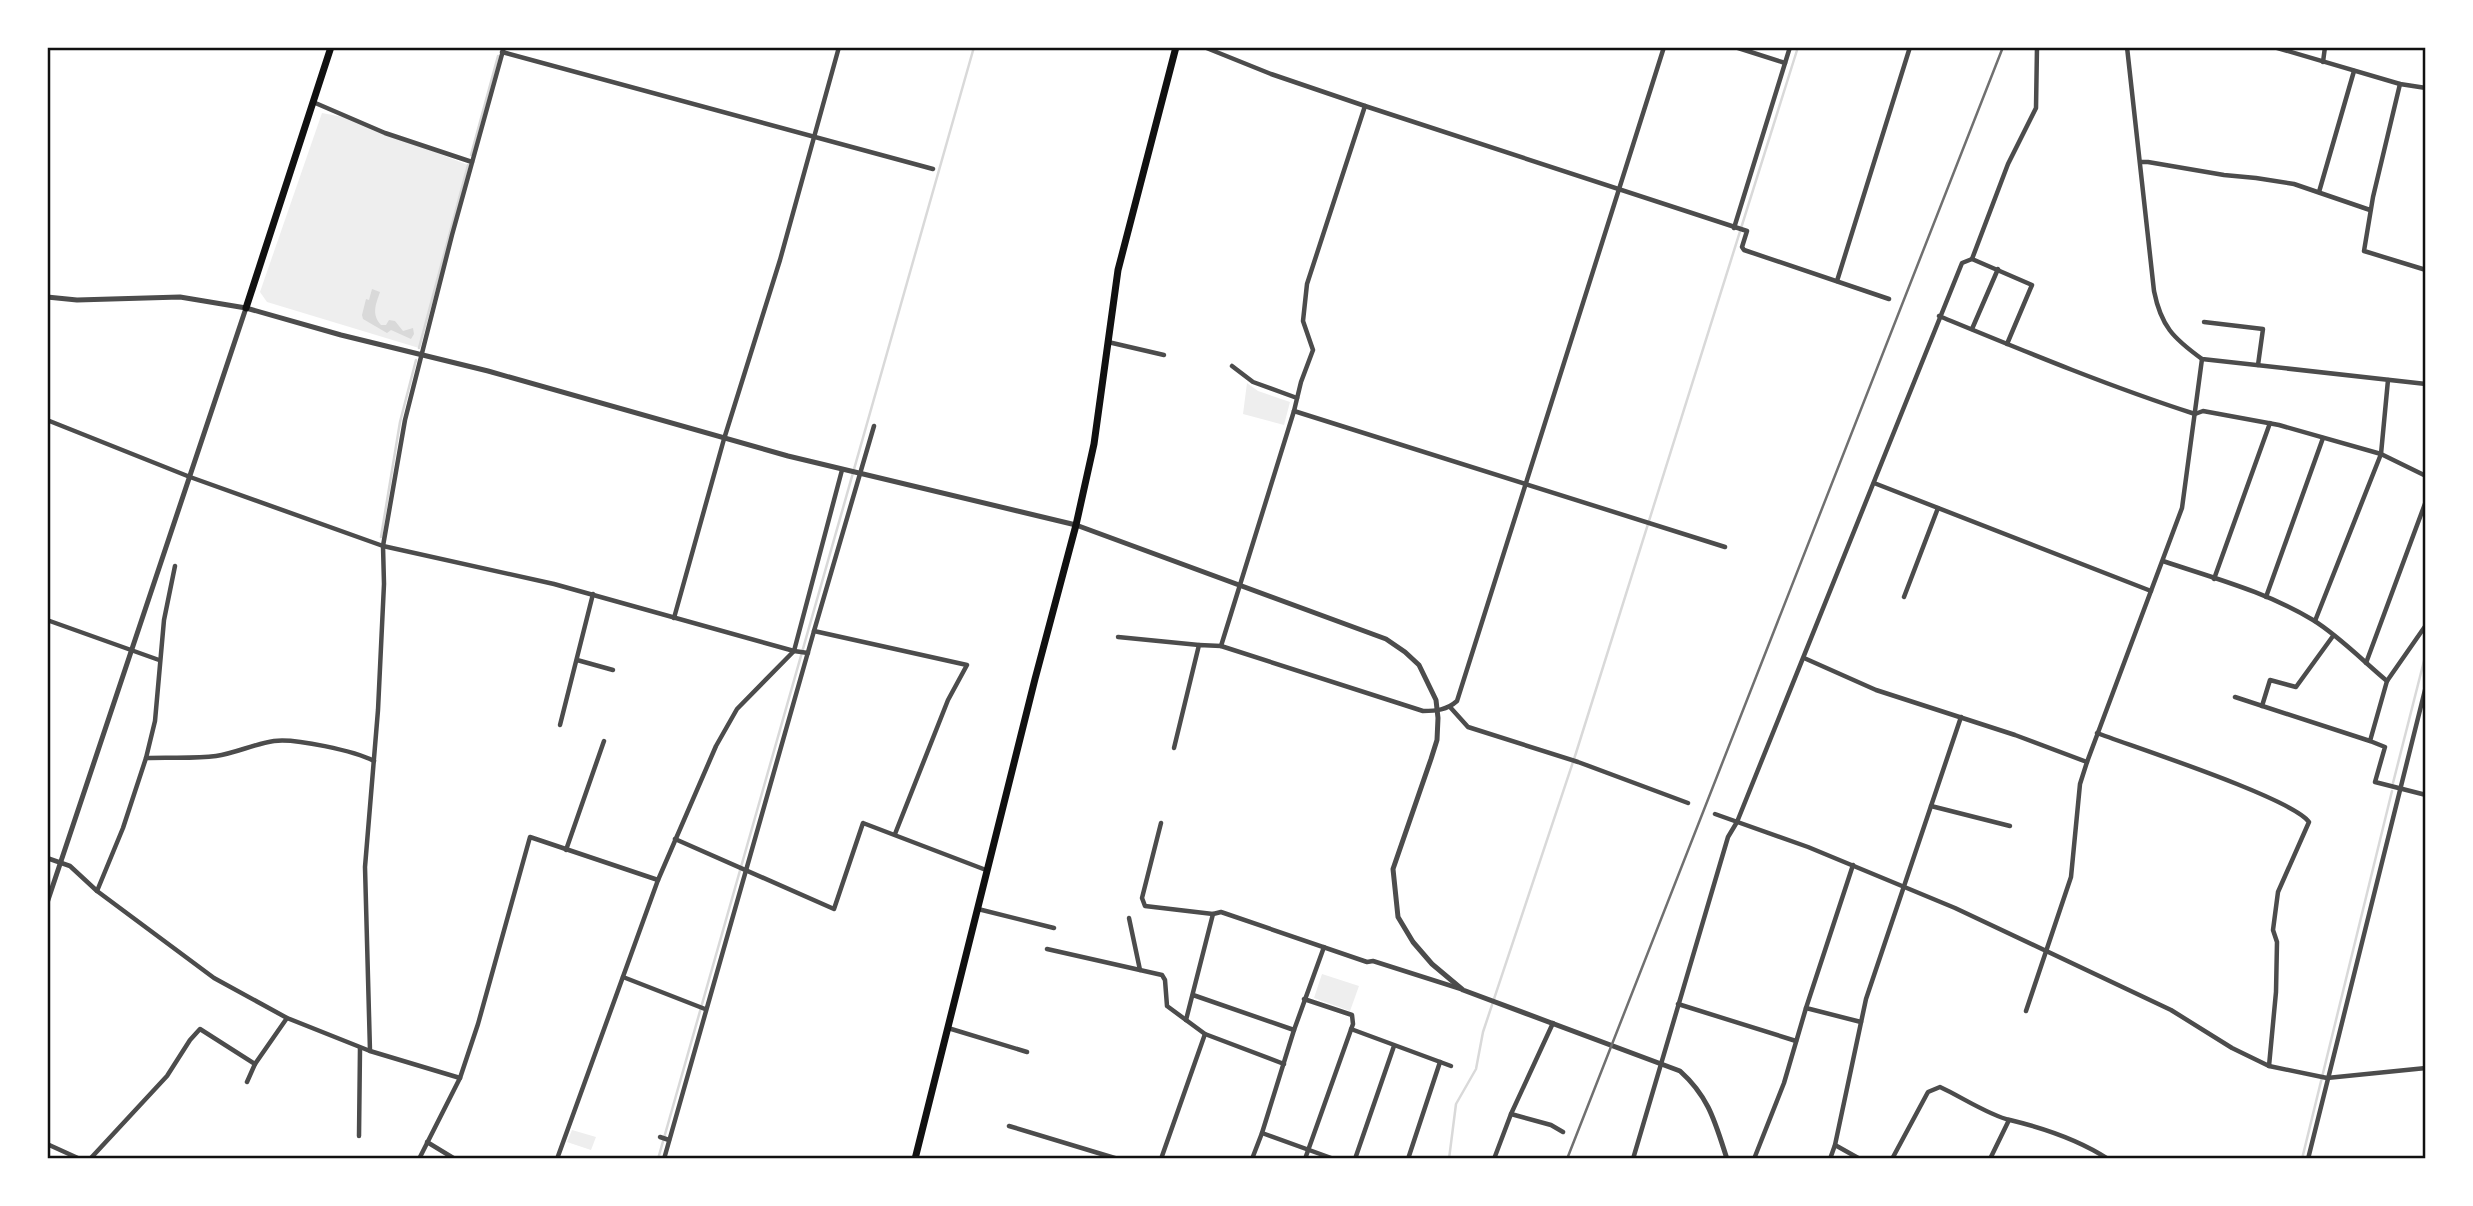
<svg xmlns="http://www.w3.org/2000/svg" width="2473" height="1206" font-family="Figtree,sans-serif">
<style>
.green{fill:#eee}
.water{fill:#d9d9d9}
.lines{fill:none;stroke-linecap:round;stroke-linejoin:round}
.stream{stroke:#d9d9d9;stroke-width:2.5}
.minor{stroke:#4c4c4c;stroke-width:4.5}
.tertiary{stroke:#4c4c4c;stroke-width:5}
.primary{stroke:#111;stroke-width:7}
.rail{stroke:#707070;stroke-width:2.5}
.neatline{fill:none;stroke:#111;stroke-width:2.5}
</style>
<rect width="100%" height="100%" fill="#fff"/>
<!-- green -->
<g class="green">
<polygon points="322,113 348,118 468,165 419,348 267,302 260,292"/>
<polygon points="1247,383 1258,391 1290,402 1284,425 1243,414"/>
<polygon points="1322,974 1359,986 1350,1011 1314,998"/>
<polygon points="572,1130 596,1137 591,1150 567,1142"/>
</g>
<!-- water -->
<path class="water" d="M372,289L380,292C376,304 371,314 381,325H386L389,320L395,321L403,331L413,328L414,334L411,339L391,330L387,333L363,319L362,315L366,299L369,300Z"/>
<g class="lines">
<!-- stream -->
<g class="stream">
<polyline points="471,155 498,56"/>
<polyline points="419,348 468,165"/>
<polyline points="381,537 400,422 416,360"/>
<polyline points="2393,783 2426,653"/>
<polyline points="658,1159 974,47"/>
<polyline points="1449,1159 1456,1104 1476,1069 1483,1032 1576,753 1798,47"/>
<polyline points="2302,1159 2392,791"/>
</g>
<!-- minor -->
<g class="minor">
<polyline points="1204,47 1271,74 1365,106 1747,231 1742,247 1744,250 1889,299"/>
<polyline points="1735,47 1785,63"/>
<path d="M2127,47L2154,291C2161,326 2173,338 2202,359L2426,384"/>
<polyline points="2274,47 2400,84 2426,88"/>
<polyline points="502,52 933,169"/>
<polyline points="2323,62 2325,47"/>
<polyline points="2400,84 2373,197 2364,251 2426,270"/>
<polyline points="313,102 385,133 472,162"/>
<path d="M1365,106L1307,284L1303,321L1313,350L1301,382L1294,411L1221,646L1423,711C1436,711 1447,710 1457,701L1664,47"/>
<polyline points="2141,162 2148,162 2224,175 2256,178 2294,184 2370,210"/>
<polyline points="2319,192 2354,71"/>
<polyline points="1734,228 1790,47"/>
<polyline points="1972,259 2032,285 2007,344"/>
<polyline points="1837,281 1910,47"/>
<path d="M1939,316C2024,351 2108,386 2195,414L2203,411L2279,425L2381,454L2426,476"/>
<polyline points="2204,322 2263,329 2258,365"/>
<polyline points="1972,329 1998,269"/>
<polyline points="1108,342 1164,355"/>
<polyline points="1232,366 1253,382 1297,398"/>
<polyline points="1294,411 1725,547"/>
<polyline points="47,420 190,477 383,546 554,584 794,651 808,653"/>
<polyline points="1874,483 2151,591"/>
<path d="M2163,561C2213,578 2267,592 2313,620C2339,636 2363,661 2387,681"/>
<polyline points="2214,579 2270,423"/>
<polyline points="1904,597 1938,508"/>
<polyline points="2266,597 2323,438"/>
<polyline points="674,618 724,439 780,260 839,47"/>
<polyline points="47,620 159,660"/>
<polyline points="2315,621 2381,454 2388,380"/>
<polyline points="814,631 874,426"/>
<polyline points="1118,637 1199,645"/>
<polyline points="1804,658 1876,690 2015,735 2087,762"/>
<polyline points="577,660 613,670"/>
<polyline points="2366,663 2426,501"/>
<polyline points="2235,697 2370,741 2387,681 2426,625"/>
<polyline points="2262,706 2270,680 2296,687 2333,636"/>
<polyline points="1450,707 1468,727 1578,762 1688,803"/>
<polyline points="560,725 593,594"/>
<path d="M2097,733C2134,747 2292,798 2309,822L2278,892L2273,930L2277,942L2276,992L2269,1066"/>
<polyline points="2370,741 2385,747 2375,782 2426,795"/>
<polyline points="1174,748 1199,645 1221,646"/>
<path d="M146,758C169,757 194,759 216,756C236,753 254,744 274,741C295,738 355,751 374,761"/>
<polyline points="1931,806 2010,826"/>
<polyline points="1715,814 1808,847 1955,908 2171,1010 2232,1048 2269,1066 2327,1078 2426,1068"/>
<polyline points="1161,823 1142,898 1145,906 1213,914 1221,912 1367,962 1373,961 1461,989"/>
<polyline points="675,839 834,909 863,823 986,870"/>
<polyline points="566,850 604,741"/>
<polyline points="47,858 70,866 97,891 214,978 287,1018 370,1051 460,1078 419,1159"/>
<polyline points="97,891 123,828 146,758 155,721 164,620 175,566"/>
<polyline points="978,909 1054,928"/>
<polyline points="1129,918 1140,970"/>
<polyline points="1047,949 1162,975 1165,980 1167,1006 1205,1034 1284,1064"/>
<polyline points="623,977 705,1009"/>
<polyline points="1193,995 1294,1030"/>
<polyline points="1304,999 1352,1015 1353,1024 1305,1159"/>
<polyline points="1678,1004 1796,1041"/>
<polyline points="1806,1008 1861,1022"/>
<polyline points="2026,1011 2071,877 2080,784 2087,762 2182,508 2202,359"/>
<polyline points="1186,1020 1213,914"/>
<polyline points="948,1028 1027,1052"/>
<polyline points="1351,1029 1451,1066"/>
<polyline points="370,1051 365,867 378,710 384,584 383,546 405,420 452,235 504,47"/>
<polyline points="460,1078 478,1024 530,837 658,880"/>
<polyline points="247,1082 255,1064"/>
<polyline points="1511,1114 1551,1125 1563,1132"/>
<polyline points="1009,1126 1118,1159"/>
<polyline points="1262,1133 1334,1159"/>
<polyline points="359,1136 360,1048"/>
<polyline points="660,1137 669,1140"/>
<polyline points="427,1142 455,1159"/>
<polyline points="47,1144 80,1159"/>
<polyline points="1835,1145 1860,1159"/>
<polyline points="90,1159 167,1076 190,1040 200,1029 255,1064 287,1018"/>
<polyline points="557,1159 658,880 716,746 737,709 794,651 842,470"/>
<polyline points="664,1159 814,631 967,665 948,700 895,834"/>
<polyline points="1161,1159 1205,1034"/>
<polyline points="1252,1159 1262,1133 1294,1030 1324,947"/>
<polyline points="1355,1159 1394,1046"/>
<polyline points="1408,1159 1440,1062"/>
<polyline points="1494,1159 1511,1114 1553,1023"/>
<polyline points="1633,1159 1728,837 1737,822 1962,263 1972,259 2008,164 2036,108 2037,47"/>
<polyline points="1754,1159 1784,1083 1806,1008 1853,865"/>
<polyline points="1830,1159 1835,1145 1866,999 1961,717"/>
<path d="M1892,1159L1928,1092L1940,1087C1960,1096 1990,1116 2010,1120C2043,1128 2079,1140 2108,1159"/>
<polyline points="1990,1159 2009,1120"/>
<polyline points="2308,1159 2426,686"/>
</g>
<!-- tertiary -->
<g class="tertiary">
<path d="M47,297L77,300L180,297L246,308L341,335L488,371L788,456L1076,525L1386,639L1405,652L1419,665L1436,700L1438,718L1437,740L1431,759L1393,869L1398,917L1413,942L1432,964L1463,990L1680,1071C1709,1097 1715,1122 1727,1159"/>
<polyline points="47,903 246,308"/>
</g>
<!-- primary -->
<g class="primary">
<polyline points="246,308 331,47"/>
<polyline points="915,1159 1035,679 1076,525 1094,444 1118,270 1176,47"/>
</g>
<!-- rail -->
<polyline class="rail" points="1567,1159 2003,47"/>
</g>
<!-- border -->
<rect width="2473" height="1206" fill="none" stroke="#ffffff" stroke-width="98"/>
<rect x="49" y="49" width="2375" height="1108" class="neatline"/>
</svg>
